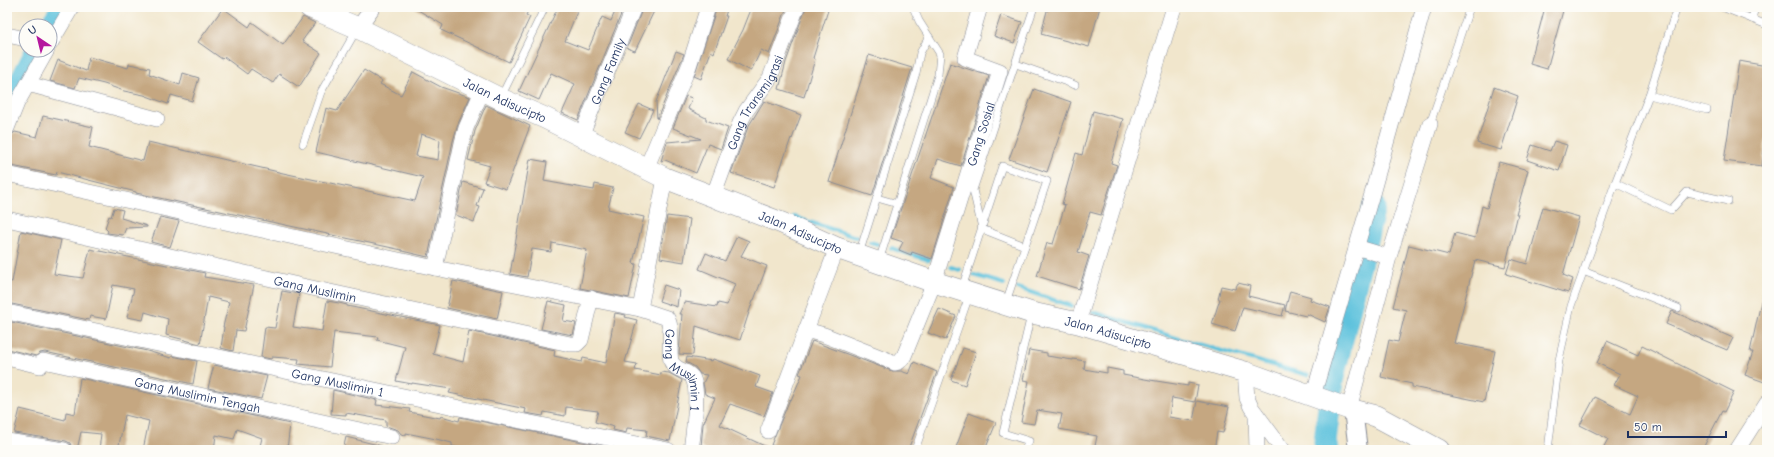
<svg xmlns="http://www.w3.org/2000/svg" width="1774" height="457" font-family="'Comic Neue',sans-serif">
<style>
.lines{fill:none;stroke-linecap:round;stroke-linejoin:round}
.stream{stroke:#5fc2dd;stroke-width:4}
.canal{stroke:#5fc2dd;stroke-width:14}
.river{stroke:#5fc2dd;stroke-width:23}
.building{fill:#c5a781;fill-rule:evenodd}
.service-casing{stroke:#868a95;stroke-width:8}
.minor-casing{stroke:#868a95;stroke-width:16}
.tertiary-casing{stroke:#868a95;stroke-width:20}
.secondary-casing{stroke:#868a95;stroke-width:22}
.service{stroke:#fff;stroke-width:7}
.minor{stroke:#fff;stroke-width:15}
.tertiary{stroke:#fff;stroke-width:18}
.secondary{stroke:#fff;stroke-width:21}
.labels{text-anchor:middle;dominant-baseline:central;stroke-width:4;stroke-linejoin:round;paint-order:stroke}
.street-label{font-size:13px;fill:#1b2f5e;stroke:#fdfcf7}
</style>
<rect width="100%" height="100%" fill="#fdfcf7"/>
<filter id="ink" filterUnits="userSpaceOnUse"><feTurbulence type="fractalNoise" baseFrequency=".025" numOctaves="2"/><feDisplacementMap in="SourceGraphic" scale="8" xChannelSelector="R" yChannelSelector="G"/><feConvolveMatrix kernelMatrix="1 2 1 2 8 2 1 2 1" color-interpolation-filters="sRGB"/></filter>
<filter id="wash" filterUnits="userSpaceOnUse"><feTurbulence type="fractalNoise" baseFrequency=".012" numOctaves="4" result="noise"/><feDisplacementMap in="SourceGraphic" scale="16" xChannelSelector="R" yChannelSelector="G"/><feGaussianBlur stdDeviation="0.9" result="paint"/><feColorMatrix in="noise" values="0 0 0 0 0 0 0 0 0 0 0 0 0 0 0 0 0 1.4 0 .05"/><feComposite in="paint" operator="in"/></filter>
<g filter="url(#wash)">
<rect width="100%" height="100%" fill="#f1e6cc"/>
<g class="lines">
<!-- stream -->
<g class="stream">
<polyline points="794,217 856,237"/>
<polyline points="870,242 877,244"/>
<polyline points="891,248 929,260"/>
<polyline points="951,267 960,270"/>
<polyline points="974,275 1004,284"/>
<polyline points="1018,288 1072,306"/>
<polyline points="1093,312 1183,340 1308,375"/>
<polyline points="1329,380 1332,381"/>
</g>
<!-- canal -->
<g class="canal">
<polyline points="45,26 58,7"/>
<polyline points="7,99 32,50"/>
</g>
<!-- river -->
<polyline class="river" points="1327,450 1325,442 1332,381 1374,207"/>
</g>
<g id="blocks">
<!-- building -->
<g class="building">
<polygon points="413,7 530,7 526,15 530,17 509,62 441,30 443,25"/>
<polygon points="558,7 579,7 565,41 588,50 602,17 611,21 617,7 624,7 578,120 562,113 575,84 551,73 539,100 519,91"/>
<polygon points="643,7 656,7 635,51 627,48"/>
<polygon points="717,7 728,7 725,16 727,16 714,53 711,51 701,79 694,76"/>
<polygon points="752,7 787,7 769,54 761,50 751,71 728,59 743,30"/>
<polygon points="806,7 829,7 813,58 815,59 804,97 779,89 786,62"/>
<polygon points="1048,7 1100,7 1089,47 1041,34"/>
<polygon points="1545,7 1564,7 1547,69 1530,64"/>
<polygon points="223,8 249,27 252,22 283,45 303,17 315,23 302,41 321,53 299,87 279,74 273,83 251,69 247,74 224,57 222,59 198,42"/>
<polygon points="1001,15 1022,22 1014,43 994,36"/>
<polygon points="676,51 684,54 657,119 656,102"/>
<polygon points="869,55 912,68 872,196 829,182"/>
<polygon points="89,57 128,68 129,64 150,68 149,74 180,85 183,73 199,78 192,101 171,95 168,104 144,95 124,91 104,84 79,78 75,88 50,81 58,60 86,71"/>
<polygon points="1739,61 1767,66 1767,130 1762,166 1724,161"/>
<polygon points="950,63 989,76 961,166 938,159 931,178 954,187 932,259 912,252 911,255 899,250 903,242 891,238"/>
<path d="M364,70L382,81L380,84L401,95L413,72L441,87L470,97L458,124L453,141L428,257L402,251V250L136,193V192L57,172L56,175L7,165V153L10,136L15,132L37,137L43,116L93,127L89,147L143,161L148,142L283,173L415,201L423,177L316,152L326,108L337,111ZM421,134L440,140L438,160L416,156Z"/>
<polygon points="1494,87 1518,96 1501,150 1477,143"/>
<polygon points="1034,89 1071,102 1047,172 1009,159"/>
<polygon points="686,96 692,98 688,109 706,118 706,120 728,128 721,149 708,144 696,173 665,160 661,161 667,142 701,139 673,128"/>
<polygon points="764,101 801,115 792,139 791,138 774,187 731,173 748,127"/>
<polygon points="639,104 653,110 639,138 625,132"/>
<polygon points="486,105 530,126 506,189 484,182 490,166 468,160 475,131"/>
<polygon points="1093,111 1123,119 1111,163 1117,165 1101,215 1090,212 1078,252 1089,256 1079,289 1037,276 1047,243 1053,244 1065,205 1062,204 1076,153 1082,155"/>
<polygon points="1554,141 1567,145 1559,171 1527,160 1532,145 1550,151"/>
<polygon points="530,159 547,162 544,181 594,190 595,184 613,188 608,209 644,217 633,263 636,264 629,298 580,288 587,250 552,243 551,252 532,249 527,277 510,274"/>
<polygon points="1499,162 1528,170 1516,214 1518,214 1505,267 1475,260 1454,343 1495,351 1484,402 1412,387 1412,384 1381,377 1389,340 1398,342 1406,310 1393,307 1409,245 1449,255 1455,233 1475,238 1482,206 1487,208"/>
<polygon points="463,182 483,188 477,206 480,207 474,222 456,215"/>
<polygon points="1543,207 1579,217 1563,275 1573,279 1568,293 1506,274 1511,259 1527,264"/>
<polygon points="114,208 123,210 121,218 147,226 147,227 126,228 123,235 107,233 108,231 105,228 109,216 111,217"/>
<polygon points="667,216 690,219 684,262 660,258"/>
<polygon points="160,217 179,221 170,247 151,242"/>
<polygon points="21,231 61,240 54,274 83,278 90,249 205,273 204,277 254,285 244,331 236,330 233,351 221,348 224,327 223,327 229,302 208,297 200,344 166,335 168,319 145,312 143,320 127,317 134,289 113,285 106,319 90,316 89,320 7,303 7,281 12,282"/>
<polygon points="737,236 749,241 741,256 767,266 754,300 753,300 740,340 696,326 693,355 679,354 682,314 679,314 685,302 717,307 718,303 727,305 735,284 699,269 706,253 725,261"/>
<polygon points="453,281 503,291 497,319 447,308"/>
<polygon points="1238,283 1250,286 1248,296 1285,305 1282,316 1243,307 1235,331 1212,324 1220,299 1218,299 1221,286 1235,289"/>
<polygon points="664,285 679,290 677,307 659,301"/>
<polygon points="282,291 299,294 293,327 322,331 327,301 339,303 347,305 347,306 440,325 433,354 463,362 469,331 555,350 554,356 582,362 583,358 606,363 615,313 626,315 625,317 637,320 625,362 637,364 635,370 661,375 661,372 669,373 682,380 670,441 646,436 647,430 627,428 626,433 613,430 614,427 595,422 598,411 566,407 565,416 544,412 543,416 525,413 526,409 449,393 451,389 412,383 412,384 396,381 405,347 377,340 378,337 334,332 330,367 298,364 299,359 272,357 271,359 261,357 265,327 275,328"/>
<polygon points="1290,291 1311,297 1310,300 1330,307 1325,322 1307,314 1306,316 1285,311"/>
<polygon points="1763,293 1767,294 1767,383 1745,375 1753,352 1750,352"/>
<polygon points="548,301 566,305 563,321 576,323 573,335 541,329"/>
<polygon points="939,309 956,316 946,340 928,333"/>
<polygon points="1672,311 1733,338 1727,350 1666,324"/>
<polygon points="7,321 147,351 171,358 172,356 197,361 193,384 45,352 40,353 36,356 7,349"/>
<polygon points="812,341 892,371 901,371 909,374 914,362 937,372 908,450 784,450 771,445 790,399 791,400 802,375 799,374"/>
<polygon points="1607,341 1638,355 1642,346 1734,392 1724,412 1722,411 1702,450 1602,450 1608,439 1580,425 1595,397 1630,414 1638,396 1614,385 1620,374 1597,363"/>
<polygon points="963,348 976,352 965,385 951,380"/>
<polygon points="1029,350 1047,353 1047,356 1073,360 1073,359 1085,361 1084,369 1107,373 1107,368 1123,371 1123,375 1150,380 1188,386 1188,383 1198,385 1195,402 1172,398 1169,417 1193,421 1197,401 1229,407 1223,433 1217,432 1214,450 1104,450 1105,447 1095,446 1097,436 1059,429 1062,414 1037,410 1034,424 1021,422 1029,381 1023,380"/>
<polygon points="687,357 712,361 713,359 760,376 756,387 773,393 764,416 730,404 720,425 773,450 708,450 701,447 703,424 715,398 705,394 703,383 707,375 700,374 695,367 686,362"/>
<polygon points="214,365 267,376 261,399 208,388"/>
<polygon points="80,378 290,424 287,450 259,450 262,438 237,429 234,439 216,435 214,450 143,450 149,421 125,415 118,450 99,450 101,434 81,432 77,450 73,450 70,443 66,441 14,433 20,409 65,420 66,412 75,414"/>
<polygon points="333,390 377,400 376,405 410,409 409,412 440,418 441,416 459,421 460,417 602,446 601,450 467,450 452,446 452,443 436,439 406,433 406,435 401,434 398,430 386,426 386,420 346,413 346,415 331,414"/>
<polygon points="969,413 996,423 985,450 955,450"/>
<polygon points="346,437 382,446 381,450 343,450"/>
</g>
</g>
</g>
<g filter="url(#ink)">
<use href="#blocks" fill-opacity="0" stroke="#868a95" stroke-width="1"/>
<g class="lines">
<defs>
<g id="service">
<polyline points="1722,7 1767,25"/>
<polyline points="1752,19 1755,7"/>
<polyline points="1016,64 1075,85"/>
<polyline points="1649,95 1707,110"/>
<polyline points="501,97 545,7"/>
<polyline points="1430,124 1470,7"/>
<polyline points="303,144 321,92 357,29"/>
<polyline points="1615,183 1671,210 1687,192 1728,201"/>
<polyline points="877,198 898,204"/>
<polyline points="982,228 973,190 1034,7"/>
<polyline points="982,229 1025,246"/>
<polyline points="859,254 916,73 920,53 929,37"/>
<polyline points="879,261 938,75 940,54 919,21 913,7"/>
<polyline points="1583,271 1678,308"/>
<polyline points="962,288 1002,166 1047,181 1006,302"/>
<polyline points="915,450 969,296"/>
<polyline points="1025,450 1029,441 1003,433 1031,315"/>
<polyline points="1548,450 1559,360 1571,306 1615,183 1649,95 1677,7"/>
</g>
<g id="minor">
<polyline points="358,28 373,7"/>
<polyline points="7,35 26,39"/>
<polyline points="50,44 72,7"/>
<polyline points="28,84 157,119"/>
<polyline points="7,128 17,103 47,50"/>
<path id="s1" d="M581,136L634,7"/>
<polyline points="646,169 689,66 708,7"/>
<polyline points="7,174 435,268 640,309 665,178"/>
<path id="s2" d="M713,197L740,123L746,111L770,78L797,7"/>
<path id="s3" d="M7,219L298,285L570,344H577L581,340L591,298"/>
<polyline points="1356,247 1389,257"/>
<polyline points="435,268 462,143 466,128 483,89"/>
<path id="s4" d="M640,309L667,318C674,330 668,347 671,361C675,371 686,369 692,377C700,388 693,435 691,450"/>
<path id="s5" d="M7,312L521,421L668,450"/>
<polyline points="1078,323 1174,7"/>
<path id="s6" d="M806,330L824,335L895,363L899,362L904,356L934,282L1000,71L965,58L980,7"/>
<path id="s7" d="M7,358L40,366L43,361L392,437"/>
<polyline points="1245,372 1247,398 1251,407 1283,450"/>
<polyline points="1313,396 1372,194 1424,7"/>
<polyline points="1349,409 1389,257 1430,124"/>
<polyline points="1256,414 1257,450"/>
<polyline points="768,431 837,248"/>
<polyline points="7,441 64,450"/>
<polyline points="1737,450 1767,403"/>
</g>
<polyline id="tertiary" points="1353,410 1358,450"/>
<g id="secondary">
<path id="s8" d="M309,7L358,28L501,99L545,118L665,178L782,223L837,248L934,282L1032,313L1078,323L1245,372L1349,409L1376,416L1439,450"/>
</g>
</defs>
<!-- service casing -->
<use href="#service" class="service-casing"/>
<!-- minor casing -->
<use href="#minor" class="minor-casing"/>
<!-- tertiary casing -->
<use href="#tertiary" class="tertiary-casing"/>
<!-- secondary casing -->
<use href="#secondary" class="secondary-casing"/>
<!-- service -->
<use href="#service" class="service"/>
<!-- minor -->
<use href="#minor" class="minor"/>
<!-- tertiary -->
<use href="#tertiary" class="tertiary"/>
<!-- secondary -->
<use href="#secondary" class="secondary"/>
</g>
</g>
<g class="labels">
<!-- street labels -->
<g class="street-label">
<text stroke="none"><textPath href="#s1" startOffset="70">Gang Family</textPath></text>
<text stroke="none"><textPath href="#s8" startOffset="217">Jalan Adisucipto</textPath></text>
<text stroke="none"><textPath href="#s2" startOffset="104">Gang Transmigrasi</textPath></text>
<text stroke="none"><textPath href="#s6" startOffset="342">Gang Sosial</textPath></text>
<text stroke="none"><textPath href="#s8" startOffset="541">Jalan Adisucipto</textPath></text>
<text stroke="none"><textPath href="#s3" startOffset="316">Gang Muslimin</textPath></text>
<text stroke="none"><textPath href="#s8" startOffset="865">Jalan Adisucipto</textPath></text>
<text stroke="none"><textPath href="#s4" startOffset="87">Gang Muslimin 1</textPath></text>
<text stroke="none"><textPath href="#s5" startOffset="338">Gang Muslimin 1</textPath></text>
<text stroke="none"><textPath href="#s7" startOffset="198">Gang Muslimin Tengah</textPath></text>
</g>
</g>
<!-- margin -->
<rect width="1774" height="457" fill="none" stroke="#fdfcf7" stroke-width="24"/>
<!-- north arrow -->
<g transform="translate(38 38) rotate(325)"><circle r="19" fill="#fdfcf7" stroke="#a3aaba"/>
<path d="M0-3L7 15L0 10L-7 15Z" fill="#b5179e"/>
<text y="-6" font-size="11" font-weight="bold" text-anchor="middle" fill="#1b2f5e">U</text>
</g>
<!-- scale -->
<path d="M1628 431v6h98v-6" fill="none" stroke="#1b2f5e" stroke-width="2"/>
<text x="1634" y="431" font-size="12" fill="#1b2f5e" stroke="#fdfcf7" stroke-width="3" paint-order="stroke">50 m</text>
</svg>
